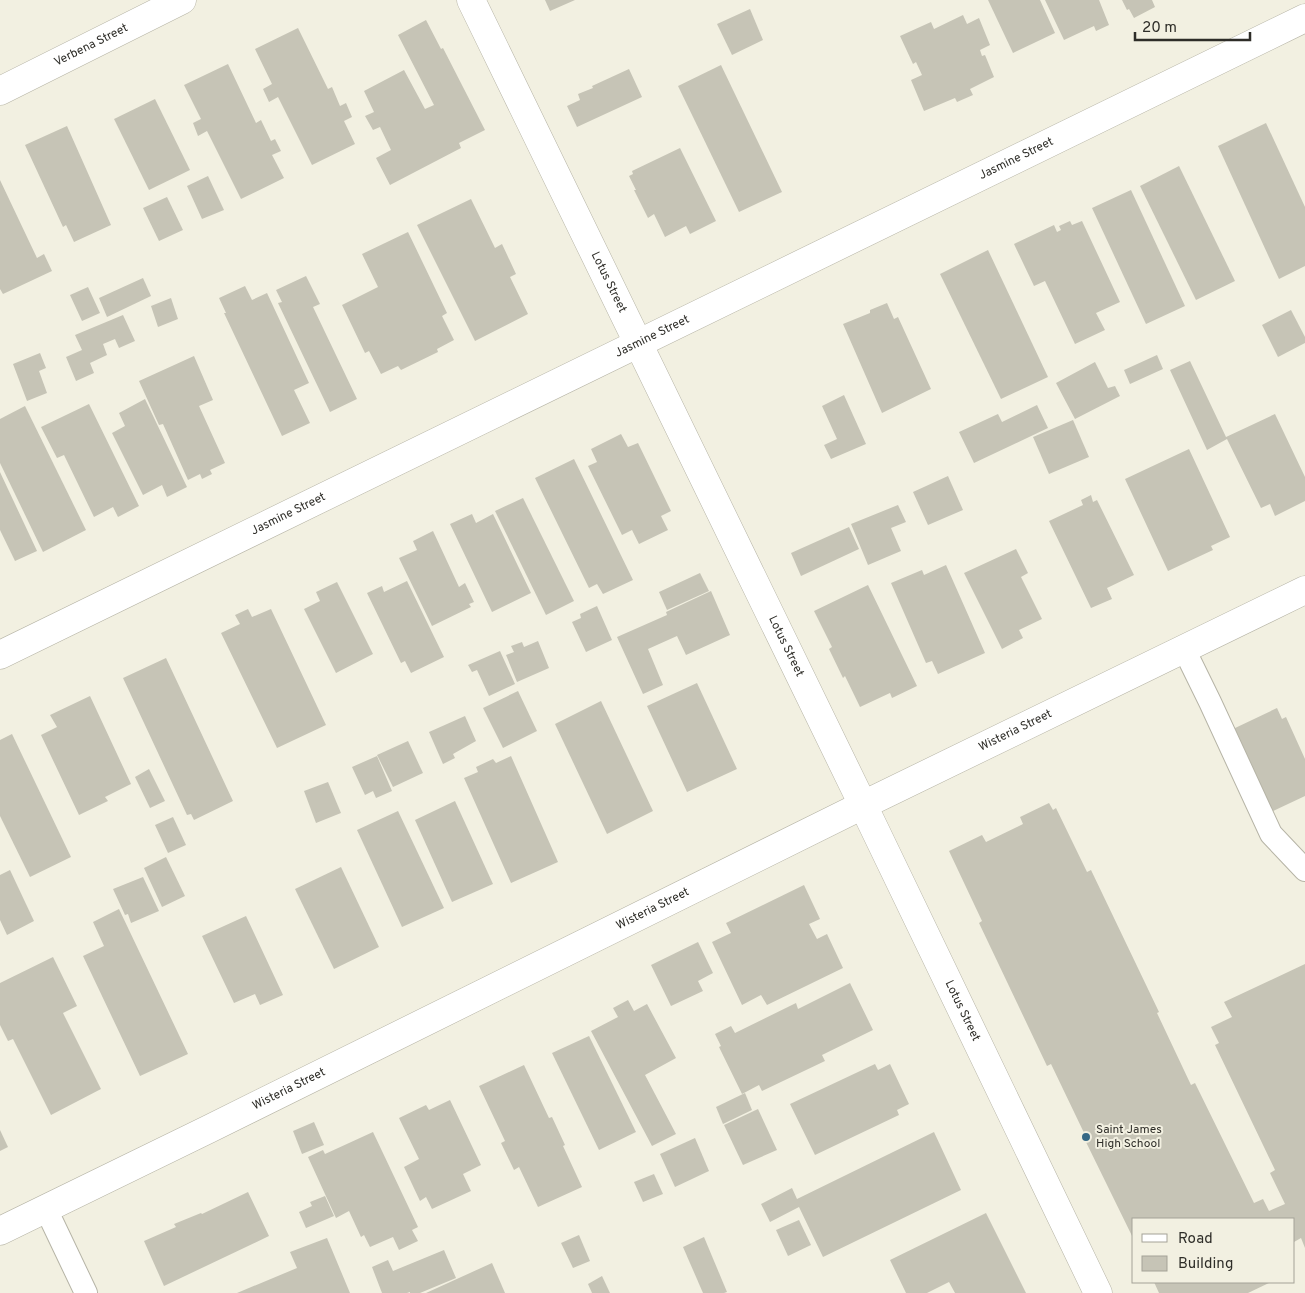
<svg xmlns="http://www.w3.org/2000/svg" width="1305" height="1293" font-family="Overpass,sans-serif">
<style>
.building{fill:#c6c4b6}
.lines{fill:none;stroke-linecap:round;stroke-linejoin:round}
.service-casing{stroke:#b6b4a6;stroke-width:24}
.minor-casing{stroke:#b6b4a6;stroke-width:29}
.service{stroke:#fff;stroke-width:22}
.minor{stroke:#fff;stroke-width:28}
.poi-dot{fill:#356885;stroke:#f2f0e1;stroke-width:2}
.labels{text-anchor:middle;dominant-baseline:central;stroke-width:4;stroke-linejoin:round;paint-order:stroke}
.street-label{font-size:12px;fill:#2e2d28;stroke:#f2f0e1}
.poi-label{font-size:12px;fill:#2e2d28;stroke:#f2f0e1;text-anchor:start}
</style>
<rect width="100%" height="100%" fill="#f2f0e1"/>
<!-- building -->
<g class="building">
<polygon points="545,0 575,0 550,11"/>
<polygon points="988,0 1040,0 1055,33 1013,53"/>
<polygon points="1045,0 1099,0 1109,25 1096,31 1094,26 1064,40"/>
<polygon points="1122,0 1152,0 1155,7 1134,18 1129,9 1127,10"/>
<polygon points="750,9 763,40 732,55 717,24"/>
<polygon points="963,15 967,24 979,18 990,45 980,50 982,56 985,55 994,77 970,89 973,95 957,102 955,98 924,111 911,80 922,75 916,62 913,64 900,36 931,22 934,29"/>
<polygon points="426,20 441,49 443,48 485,130 459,143 461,148 390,185 376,158 391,150 380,127 373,130 365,116 374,112 364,91 404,70 425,109 434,105 398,35"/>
<polygon points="298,28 328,89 332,87 340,106 346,103 352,117 344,121 355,144 312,165 278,97 269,102 263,89 272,84 255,49"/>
<polygon points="228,64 256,123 261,120 271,141 275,139 281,151 272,155 284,178 241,199 207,131 198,136 193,123 201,119 184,85"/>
<polygon points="721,65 782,192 739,212 678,86"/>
<polygon points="629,69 642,97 577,127 567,106 580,100 578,94 593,88 592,86"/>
<polygon points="155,99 190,170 149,190 114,119"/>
<polygon points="1266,123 1305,207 1305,266 1279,279 1218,146"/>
<polygon points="67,126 111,225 74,242 66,225 63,227 25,145"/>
<polygon points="680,148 716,221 690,234 686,226 665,237 654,214 648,218 634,190 636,190 629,176 633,174 632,171"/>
<polygon points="1179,166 1235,281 1196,300 1140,186"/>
<polygon points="208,176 224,210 202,219 187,186"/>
<polygon points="0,180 37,258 44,254 52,271 3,294 0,289"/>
<polygon points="1131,190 1185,306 1146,324 1092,208"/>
<polygon points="167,197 183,230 159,241 143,208"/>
<polygon points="471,199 495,248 502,244 516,274 510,277 528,314 475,341 417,225"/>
<polygon points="1070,221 1072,225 1082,221 1120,302 1096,313 1105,330 1075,344 1045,281 1034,286 1014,244 1054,225 1057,232 1061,230 1059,226"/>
<polygon points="408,232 447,313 442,316 454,340 437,349 438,352 401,370 398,366 381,374 369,351 365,353 342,305 378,287 362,254"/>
<polygon points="988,250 1048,377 1001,399 940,274"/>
<polygon points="306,276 320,304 313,307 357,399 330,412 278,303 282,302 276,290"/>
<polygon points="143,278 151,296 107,317 99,298"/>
<polygon points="245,286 252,300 267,293 309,383 294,390 310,423 282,436 224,313 226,313 219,298"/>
<polygon points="88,287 100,313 82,321 70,295"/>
<polygon points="171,298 178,319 158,327 151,306"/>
<polygon points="887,303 894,319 898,317 931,389 882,413 843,324 870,313 870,310"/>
<polygon points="1291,310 1305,337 1305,343 1278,357 1262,325"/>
<polygon points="123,315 135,341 119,348 115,339 103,344 107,355 90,363 94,373 76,381 66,357 82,350 75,335"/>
<polygon points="40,353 46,368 39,371 47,393 27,401 13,364"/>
<polygon points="1157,355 1163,369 1130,384 1124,370"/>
<polygon points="194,356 213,400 199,406 225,463 210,470 212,474 202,479 200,474 188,480 163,424 159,425 139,381"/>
<polygon points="1190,361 1226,437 1275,414 1305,477 1305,501 1275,516 1270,504 1261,508 1227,439 1207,450 1170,370"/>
<polygon points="1095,362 1108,388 1115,386 1120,396 1075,419 1056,383"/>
<polygon points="844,395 866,444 831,459 824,445 837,439 822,406"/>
<polygon points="145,399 187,487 167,497 162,485 143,495 112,433 125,426 119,413"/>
<polygon points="89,404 139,506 118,517 113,507 94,517 64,455 57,458 41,427"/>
<polygon points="1037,405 1048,428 974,463 959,432 998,414 1002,422"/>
<polygon points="25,406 86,530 43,552 0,463 0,419"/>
<polygon points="1073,420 1089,457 1049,474 1033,437"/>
<polygon points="621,434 628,447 638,443 671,511 661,516 668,530 639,544 632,530 622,535 588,466 597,462 591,449"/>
<polygon points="1189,449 1230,537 1211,546 1213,550 1168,571 1125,479"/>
<polygon points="574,459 633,580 603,594 597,584 589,588 535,478"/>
<polygon points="0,472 37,551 15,561 0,530"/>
<polygon points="948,476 963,510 928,525 913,492"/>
<polygon points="1091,495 1093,502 1097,500 1134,575 1107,588 1112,599 1091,608 1049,521 1083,505 1081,500"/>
<polygon points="523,498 574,601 546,615 495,511"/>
<polygon points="898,505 906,522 891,528 901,551 868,565 851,524"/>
<polygon points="472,514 476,523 493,514 531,593 492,612 450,524"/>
<polygon points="849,527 859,549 801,576 791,553"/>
<polygon points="433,531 459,587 465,583 474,602 469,604 471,607 432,626 399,558 417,550 413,541"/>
<polygon points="1016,549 1028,573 1021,577 1042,619 1019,630 1023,638 1002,649 964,573"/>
<polygon points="946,565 985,653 938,674 932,661 926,663 891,583 922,570 924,575"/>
<polygon points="700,573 709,591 667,610 659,592"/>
<polygon points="407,581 444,657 411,673 405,661 401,663 367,593 382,586 384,592"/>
<polygon points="337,582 373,654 336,673 304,609 320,601 316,592"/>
<polygon points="868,585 917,686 892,698 890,693 860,707 845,676 843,678 829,649 832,647 814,611"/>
<polygon points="711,591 730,635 686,655 677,636 648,649 663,685 643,694 617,637 667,615 666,612"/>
<polygon points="597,606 612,640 586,652 572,622 581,618 580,614"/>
<polygon points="248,609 252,617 271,609 326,725 277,748 221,633 240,624 235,615"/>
<polygon points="538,641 549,668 517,682 506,655 514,652 511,646 522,642 524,647"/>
<polygon points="500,651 515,684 489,696 477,670 472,672 468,665"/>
<polygon points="166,658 233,801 194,820 191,814 187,815 123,678"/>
<polygon points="697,683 737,769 687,792 647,706"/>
<polygon points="518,691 537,731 503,748 483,708"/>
<polygon points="90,696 131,784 105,797 108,801 79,815 41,735 57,727 50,715"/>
<polygon points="601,701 653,811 607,834 555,724"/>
<polygon points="1277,708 1282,719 1286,717 1305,759 1305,796 1271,812 1233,729"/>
<polygon points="465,716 476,741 453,754 455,758 443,764 429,732"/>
<polygon points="12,734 71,857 30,877 0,816 0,740"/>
<polygon points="408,741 423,773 393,787 377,755"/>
<polygon points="377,756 392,791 376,798 373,791 365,795 352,767"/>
<polygon points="511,756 558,862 511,883 464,778 478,772 476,767 493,759 496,763"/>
<polygon points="149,769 165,801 150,808 135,777"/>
<polygon points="328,782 341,813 316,823 304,791"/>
<polygon points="455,801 493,884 452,902 415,820"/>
<polygon points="1049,803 1053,810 1056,808 1087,872 1091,870 1159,1012 1157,1013 1191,1085 1195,1083 1254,1203 1263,1199 1269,1211 1285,1204 1270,1173 1275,1170 1215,1045 1219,1043 1211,1027 1232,1017 1224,1002 1305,964 1305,1248 1301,1238 1294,1242 1294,1219 1134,1219 1134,1240 1084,1138 1086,1137 1051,1064 1047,1066 979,923 982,921 949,851 982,835 986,842 1023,824 1020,817"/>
<polygon points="398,811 444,908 402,927 357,830"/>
<polygon points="173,817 186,845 168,853 155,825"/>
<polygon points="166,857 185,896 162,907 144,868"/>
<polygon points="341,867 379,947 334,969 295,889"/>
<polygon points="10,870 34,921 7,935 0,920 0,875"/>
<polygon points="143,877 159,911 131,923 128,914 125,915 113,889"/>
<polygon points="804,885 820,919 809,924 817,939 827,934 843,968 767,1005 761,995 742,1005 712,942 731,933 726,923"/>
<polygon points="119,909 188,1054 140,1076 83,956 104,946 93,922"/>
<polygon points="246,916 283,995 260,1005 255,994 234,1003 202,936"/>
<polygon points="698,942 713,973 698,981 703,991 671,1006 651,965"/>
<polygon points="53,957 77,1006 63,1013 101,1089 51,1115 13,1039 8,1041 0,1025 0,983"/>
<polygon points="850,983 873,1030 822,1055 825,1061 762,1091 759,1085 742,1094 719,1047 721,1046 715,1034 731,1026 735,1033 796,1003 798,1009"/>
<polygon points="628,1000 634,1011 647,1004 676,1058 645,1075 676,1134 652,1146 591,1031 618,1017 613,1008"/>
<polygon points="589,1036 636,1132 599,1150 552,1053"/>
<polygon points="875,1064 878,1070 890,1064 909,1104 897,1110 899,1115 815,1155 790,1104"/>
<polygon points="524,1065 549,1118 552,1117 565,1145 563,1146 582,1187 538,1207 519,1167 514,1170 501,1143 505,1141 479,1086"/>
<polygon points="745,1093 752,1110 723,1124 716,1107"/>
<polygon points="450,1100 481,1165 463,1174 471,1191 432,1209 426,1197 420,1201 404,1167 419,1159 399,1118 426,1105 429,1110"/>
<polygon points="758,1109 777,1150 743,1165 724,1125"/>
<polygon points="314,1122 324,1145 302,1154 293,1131"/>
<polygon points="0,1130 8,1147 0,1151"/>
<polygon points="373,1132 418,1227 412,1230 418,1241 399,1250 393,1237 370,1247 364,1235 361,1237 349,1211 336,1218 308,1157 323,1150 325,1154"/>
<polygon points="934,1132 961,1190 823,1257 799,1207 770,1222 761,1204 792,1188 797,1199"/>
<polygon points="695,1138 709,1171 675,1187 660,1154"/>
<polygon points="654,1174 663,1194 643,1202 634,1182"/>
<polygon points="248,1192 269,1236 164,1286 144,1241 176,1227 174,1224 201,1213 202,1214"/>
<polygon points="325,1196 334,1216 306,1228 299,1212 312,1206 310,1202"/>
<polygon points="986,1213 1026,1293 955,1293 949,1282 927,1293 906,1293 890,1260"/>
<polygon points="799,1220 811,1245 788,1256 776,1230"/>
<polygon points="579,1235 590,1261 573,1268 561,1243"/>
<polygon points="704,1237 727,1292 724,1293 703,1293 683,1247"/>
<polygon points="327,1238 350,1293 237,1293 297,1268 290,1252"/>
<polygon points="444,1250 456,1278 420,1293 410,1293 410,1292 407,1293 382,1293 372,1267 388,1260 393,1271"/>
<polygon points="492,1263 505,1293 426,1293"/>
<polygon points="602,1276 610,1293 592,1293 588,1284"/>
<polygon points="1154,1282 1271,1282 1248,1293 1159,1293"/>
</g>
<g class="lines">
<defs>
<g id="service">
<polyline points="1184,649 1210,702 1271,834 1305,870"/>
<polyline points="46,1209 86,1293"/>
</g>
<g id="minor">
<path id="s1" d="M471,0L863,805L1098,1293"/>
<path id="s2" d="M0,91L182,0"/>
<path id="s3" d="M0,655L1305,18"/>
<path id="s4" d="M0,1231L209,1129L863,805L1305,590"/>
</g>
</defs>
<!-- service casing -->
<use href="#service" class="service-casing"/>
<!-- minor casing -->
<use href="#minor" class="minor-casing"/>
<!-- service -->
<use href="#service" class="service"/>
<!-- minor -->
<use href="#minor" class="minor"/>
</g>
<!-- markers -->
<circle class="poi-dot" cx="1086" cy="1137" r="5"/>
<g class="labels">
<!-- street labels -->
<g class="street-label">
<text stroke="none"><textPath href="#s2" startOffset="102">Verbena Street</textPath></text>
<text stroke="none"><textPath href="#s3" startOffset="1131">Jasmine Street</textPath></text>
<text stroke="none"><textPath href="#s1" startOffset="314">Lotus Street</textPath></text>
<text stroke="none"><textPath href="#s3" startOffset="726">Jasmine Street</textPath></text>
<text stroke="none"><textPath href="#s3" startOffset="321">Jasmine Street</textPath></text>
<text stroke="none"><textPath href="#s1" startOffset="719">Lotus Street</textPath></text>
<text stroke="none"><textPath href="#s4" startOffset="1132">Wisteria Street</textPath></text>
<text stroke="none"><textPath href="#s4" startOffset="728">Wisteria Street</textPath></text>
<text stroke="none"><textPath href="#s1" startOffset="1124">Lotus Street</textPath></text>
<text stroke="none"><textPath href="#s4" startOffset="322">Wisteria Street</textPath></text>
</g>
<!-- poi labels -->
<g class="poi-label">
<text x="1096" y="1130">Saint James<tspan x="1096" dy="14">High School</tspan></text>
</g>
</g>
<!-- legend -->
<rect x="1132" y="1218" width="162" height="65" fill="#f2f0e1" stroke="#a4a297"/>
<rect x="1142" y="1234" width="25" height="8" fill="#ffffff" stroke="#a4a297"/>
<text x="1178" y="1243" font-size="15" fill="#2e2d28">Road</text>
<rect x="1142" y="1256" width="25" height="15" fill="#c6c4b6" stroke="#a4a297"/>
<text x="1178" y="1268" font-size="15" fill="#2e2d28">Building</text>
<!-- scale -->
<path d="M1135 32v8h115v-8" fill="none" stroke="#2e2d28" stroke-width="2.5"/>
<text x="1142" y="32" font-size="15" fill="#2e2d28" stroke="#f2f0e1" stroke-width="4" paint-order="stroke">20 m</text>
</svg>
